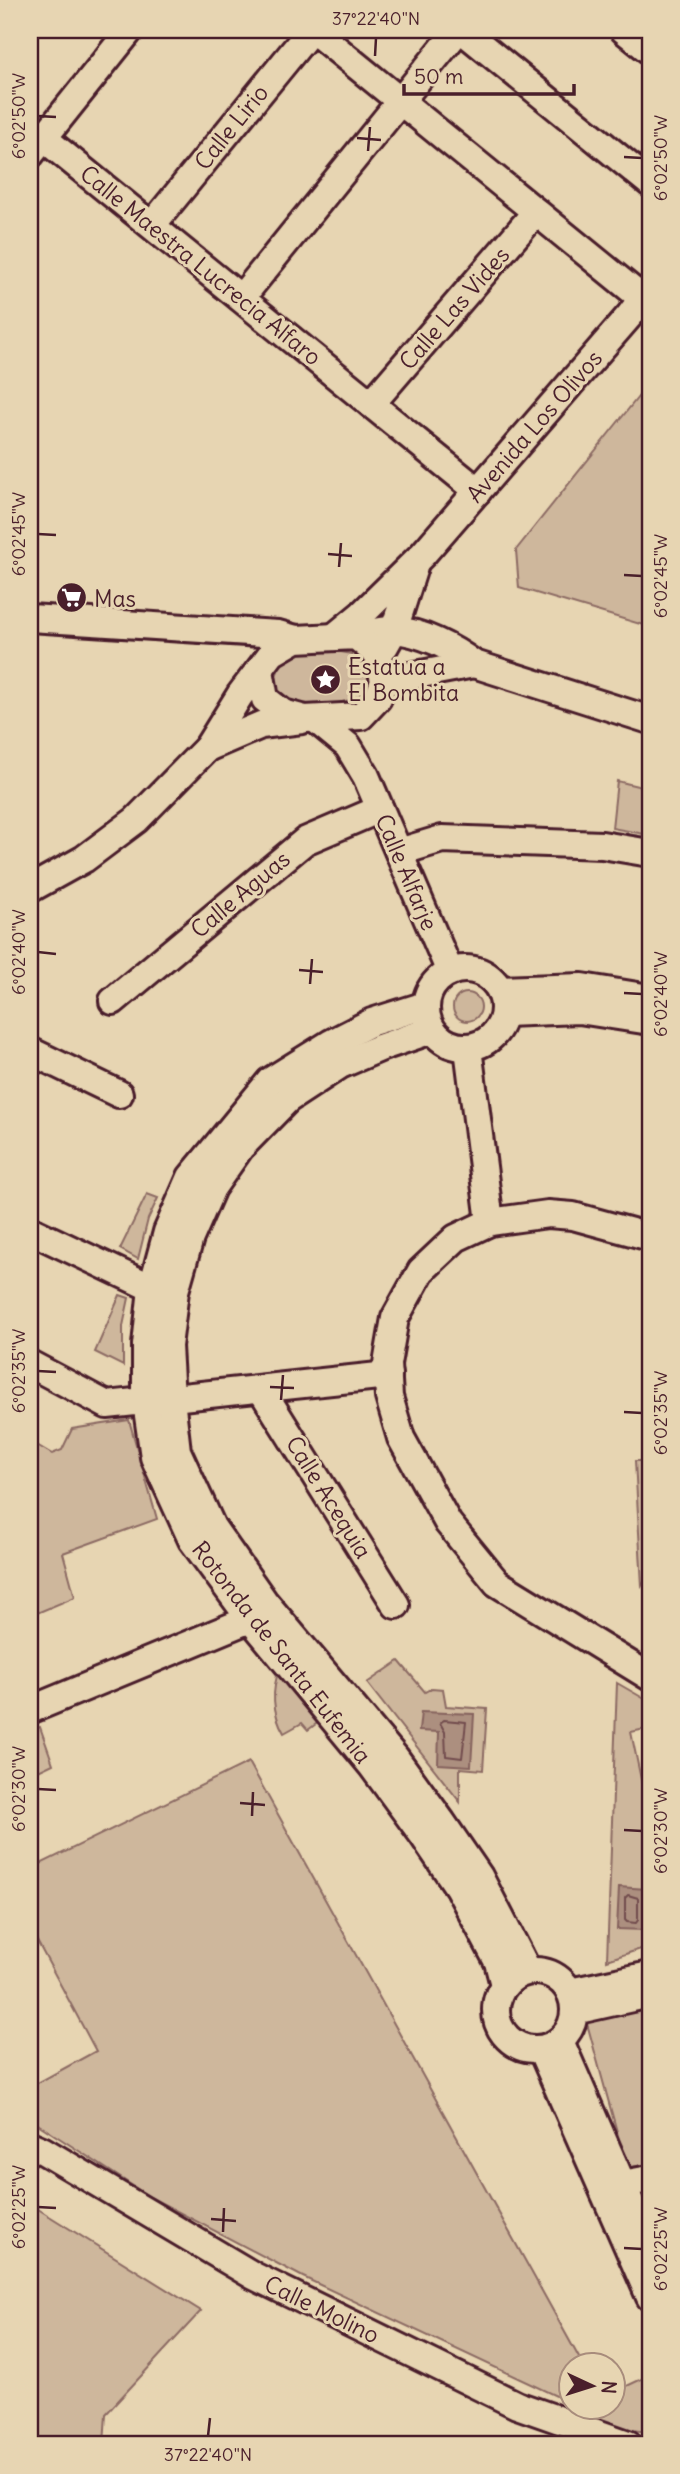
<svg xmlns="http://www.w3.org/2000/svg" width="680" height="2474" font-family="Delius,sans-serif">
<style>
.green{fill:#ceb79c;stroke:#8c6b64;stroke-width:2}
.water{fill:#ac8f7f;stroke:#85625d;stroke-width:2}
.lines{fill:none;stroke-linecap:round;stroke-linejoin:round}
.shore{stroke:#714c4d;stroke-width:2}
.minor-casing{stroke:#4a1f2b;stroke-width:32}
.minor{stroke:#e7d5b2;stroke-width:26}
.ticks{fill:none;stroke:#4a1f2b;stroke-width:2.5}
.labels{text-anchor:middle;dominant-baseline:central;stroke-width:6;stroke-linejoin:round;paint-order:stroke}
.street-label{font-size:23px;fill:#4a1f2b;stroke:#e7d5b2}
.poi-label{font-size:23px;fill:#4a1f2b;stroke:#e7d5b2;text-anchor:start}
.neatline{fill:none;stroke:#4a1f2b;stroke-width:2.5}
.ticks-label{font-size:18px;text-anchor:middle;fill:#4a1f2b}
</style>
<rect width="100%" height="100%" fill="#e7d5b2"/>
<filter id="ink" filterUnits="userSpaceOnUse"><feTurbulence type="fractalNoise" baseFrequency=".0143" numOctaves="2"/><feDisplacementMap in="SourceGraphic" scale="14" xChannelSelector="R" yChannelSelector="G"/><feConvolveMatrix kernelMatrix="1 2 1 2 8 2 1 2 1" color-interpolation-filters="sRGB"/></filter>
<g filter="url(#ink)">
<!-- green -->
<g class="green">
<polygon points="650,382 650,627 519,588 516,550"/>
<path d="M336,651L357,655C360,659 365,664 368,668C384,704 316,709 296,703C289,701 283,694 277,690L276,676L282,661L300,653Z"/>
<polygon points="617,781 650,789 650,835 612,828"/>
<circle cx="467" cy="1007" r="14"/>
<polygon points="147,1194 158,1198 148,1219 138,1259 120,1249"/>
<polygon points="120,1295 129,1298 123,1326 123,1366 95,1352"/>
<polygon points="129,1420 157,1519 63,1553 75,1597 30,1616 30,1441 52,1454 62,1450 72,1429"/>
<polygon points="635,1461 650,1461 650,1573 642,1586"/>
<polygon points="399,1661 425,1692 432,1688 443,1689 446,1706 487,1709 483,1770 460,1768 460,1802 367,1683"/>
<path d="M280,1667L320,1721L308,1730L302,1723L284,1733C272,1712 271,1690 280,1667Z"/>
<polygon points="617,1683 650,1702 650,1728 631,1732 650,1822 650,1946 607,1960"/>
<polygon points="40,1727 53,1764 30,1775 30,1730"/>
<polygon points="249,1762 583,2365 572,2366 571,2403 303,2277 150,2197 30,2119 30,2087 96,2051 30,1928 30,1869"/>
<polygon points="650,2008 650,2164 627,2168 586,2020"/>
<polygon points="30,2204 201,2311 106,2414 104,2444 30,2444"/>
<polygon points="650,2375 650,2432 621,2429 578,2409 614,2408 614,2392"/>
</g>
<!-- water -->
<g class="water">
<polygon points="421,1712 474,1714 471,1766 438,1764 439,1732 419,1731"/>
<polygon points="619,1887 646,1889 645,1930 617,1929"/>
</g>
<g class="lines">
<!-- shore -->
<g class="shore">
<polygon points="444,1720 466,1722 462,1758 446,1756 445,1732 440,1723"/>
<polygon points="628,1895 638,1898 638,1920 636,1923 627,1922 625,1920 625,1898"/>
</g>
<defs>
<g id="minor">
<polyline points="313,30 643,299"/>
<polyline points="462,30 650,183"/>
<polyline points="624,30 650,51"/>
<polyline points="30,127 478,491"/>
<polyline points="30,155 130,30"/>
<polyline points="152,225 311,30"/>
<polyline points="241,298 458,30"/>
<polyline points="371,404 536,212"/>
<polyline points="30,618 278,634 296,639"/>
<path d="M356,636C368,634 382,629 394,630C422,632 453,648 474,664L650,720"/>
<polyline points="334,637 362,614 423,554 630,315 650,288"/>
<polyline points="385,646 394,630 414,567"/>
<polyline points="384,681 474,664"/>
<polyline points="315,719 348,746 366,776 450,972"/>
<polyline points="207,748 261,725 302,720"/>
<polyline points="399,852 442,839 602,845 650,853"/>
<polyline points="30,889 84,859 136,820 207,748 240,695 272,653 296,639 356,636 379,656 384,681 378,698 361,716 305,719 283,713 265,699 260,670"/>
<circle cx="465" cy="1008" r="39"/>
<polyline points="500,990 582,987 650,998"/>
<polyline points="113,1001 305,841 380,809"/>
<polyline points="426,1005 372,1022 331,1043 270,1081 191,1177 167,1232 152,1288 146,1345 146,1402 154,1457 192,1540 248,1616 372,1766 422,1834 458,1887 498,1962 504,1985"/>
<polyline points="505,1013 579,1010 650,1021"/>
<polyline points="432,1030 382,1047 340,1065 288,1099 240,1148 212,1188 190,1238 175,1291 168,1346 171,1399 177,1451 212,1527 264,1601 395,1757 442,1822 479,1876 528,1971"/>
<polyline points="468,1048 490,1222"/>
<polyline points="30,1051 119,1094"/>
<polyline points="30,1230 152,1288"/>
<polyline points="650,1237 573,1216 548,1214 490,1222 456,1238 421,1271 395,1318 387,1364 389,1397 401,1438 448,1523 497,1583 650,1677"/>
<polyline points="30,1364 107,1405 388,1375"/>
<polyline points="261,1389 396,1605"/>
<polyline points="30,1710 250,1619"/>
<circle cx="535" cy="2010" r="39"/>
<polyline points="570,1992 650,1975"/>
<polyline points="574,2011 650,1994"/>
<polyline points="560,2041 650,2248"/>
<polyline points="541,2049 650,2297"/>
<polyline points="30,2145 42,2150 254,2276 517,2405 628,2444"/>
<polyline points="622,2184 650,2179"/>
</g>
</defs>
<!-- minor casing -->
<use href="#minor" class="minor-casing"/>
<!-- minor -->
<use href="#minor" class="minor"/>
</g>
</g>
<!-- ticks -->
<path class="ticks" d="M375,56L376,38M38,116L56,117M357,138L381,140M368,151L370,127M624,157L642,158M38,534L56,535M328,554L352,556M339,567L341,543M624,575L642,576M38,952L56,954M299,970L323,972M310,984L312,959M624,993L642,994M38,1371L56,1372M270,1387L294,1388M281,1400L283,1375M624,1412L642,1413M38,1789L56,1790M240,1803L265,1805M252,1816L253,1792M624,1830L642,1831M38,2207L56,2208M211,2219L236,2221M223,2232L224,2208M624,2248L642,2249M208,2436L210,2418"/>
<!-- icons -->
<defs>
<symbol id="supermarket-disc" viewBox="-11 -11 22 22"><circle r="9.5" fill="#4a1f2b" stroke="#e7d5b2"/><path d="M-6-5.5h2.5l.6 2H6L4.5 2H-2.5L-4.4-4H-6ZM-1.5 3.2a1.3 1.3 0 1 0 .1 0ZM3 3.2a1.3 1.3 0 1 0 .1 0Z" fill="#fff"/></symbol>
<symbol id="sight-disc" viewBox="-11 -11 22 22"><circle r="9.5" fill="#4a1f2b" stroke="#e7d5b2"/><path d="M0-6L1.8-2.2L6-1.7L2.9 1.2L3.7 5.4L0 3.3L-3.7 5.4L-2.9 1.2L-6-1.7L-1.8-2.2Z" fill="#fff"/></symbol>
</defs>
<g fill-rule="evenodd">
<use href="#supermarket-disc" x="54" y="580" width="35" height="35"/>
<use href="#sight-disc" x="308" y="662" width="35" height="35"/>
</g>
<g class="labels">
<!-- street labels -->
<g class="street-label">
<text transform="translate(231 127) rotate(-51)">Calle Lirio</text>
<text transform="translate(201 265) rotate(39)">Calle Maestra Lucrecia Alfaro</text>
<text transform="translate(454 308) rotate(-49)">Calle Las Vides</text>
<text transform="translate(534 426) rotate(-49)">Avenida Los Olivos</text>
<text transform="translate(407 872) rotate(67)">Calle Alfarje</text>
<text transform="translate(240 894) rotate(-40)">Calle Aguas</text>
<text transform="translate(329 1497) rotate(58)">Calle Acequia</text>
<text transform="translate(282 1652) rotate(52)">Rotonda de Santa Eufemia</text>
<text transform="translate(322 2309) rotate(26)">Calle Molino</text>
</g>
<!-- poi labels -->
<g class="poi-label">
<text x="94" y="598">Mas</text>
<text x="348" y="666">Estatua a<tspan x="348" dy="26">El Bombita</tspan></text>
</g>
</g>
<!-- margin -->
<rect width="680" height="2474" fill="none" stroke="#e7d5b2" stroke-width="77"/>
<!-- north arrow -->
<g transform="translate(592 2386) rotate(94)"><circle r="33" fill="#e7d5b2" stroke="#a88c7c" stroke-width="2"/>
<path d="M0-5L12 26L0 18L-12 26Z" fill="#4a1f2b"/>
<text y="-10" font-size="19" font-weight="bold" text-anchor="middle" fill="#4a1f2b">N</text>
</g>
<!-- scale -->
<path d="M404 84v10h170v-10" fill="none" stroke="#4a1f2b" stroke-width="3.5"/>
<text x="414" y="84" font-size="21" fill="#4a1f2b" stroke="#e7d5b2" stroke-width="5" paint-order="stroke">50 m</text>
<rect x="38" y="38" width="604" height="2398" class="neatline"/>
<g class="ticks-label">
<text x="376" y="25">37°22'40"N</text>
<text transform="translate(19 116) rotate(-90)" y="6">6°02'50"W</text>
<text transform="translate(661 158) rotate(-90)" y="6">6°02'50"W</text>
<text transform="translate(19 534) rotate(-90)" y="6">6°02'45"W</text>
<text transform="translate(661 576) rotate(-90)" y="6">6°02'45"W</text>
<text transform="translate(19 952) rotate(-90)" y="6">6°02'40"W</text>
<text transform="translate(661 994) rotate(-90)" y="6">6°02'40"W</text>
<text transform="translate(19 1371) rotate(-90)" y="6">6°02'35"W</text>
<text transform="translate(661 1413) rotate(-90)" y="6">6°02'35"W</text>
<text transform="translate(19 1789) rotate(-90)" y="6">6°02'30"W</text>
<text transform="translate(661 1831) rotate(-90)" y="6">6°02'30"W</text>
<text transform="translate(19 2207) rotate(-90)" y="6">6°02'25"W</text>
<text transform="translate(661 2249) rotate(-90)" y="6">6°02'25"W</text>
<text x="208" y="2461">37°22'40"N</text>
</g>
</svg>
